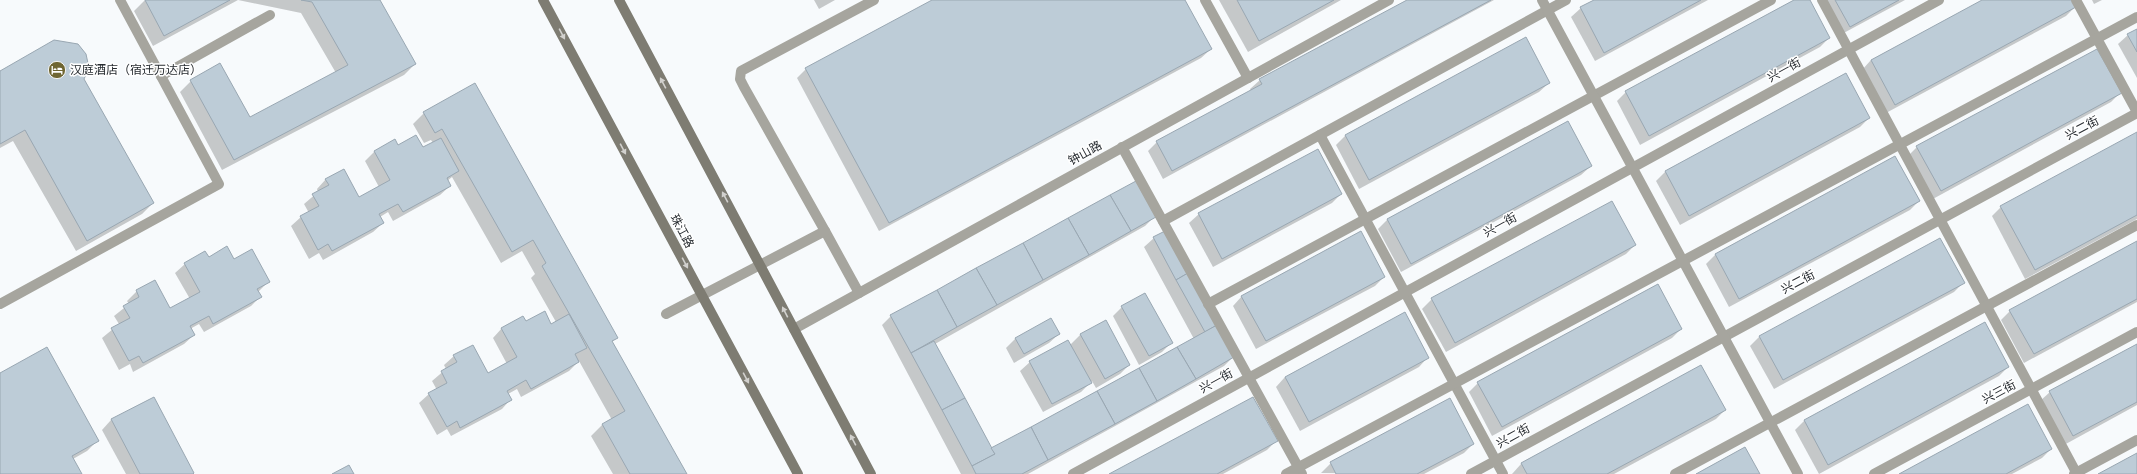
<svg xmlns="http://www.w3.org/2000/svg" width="2137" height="474" font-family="'Asap Condensed','Noto Sans SC',sans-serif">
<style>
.shadow{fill:#0003}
.building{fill:#bdccd7;stroke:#99a7b2}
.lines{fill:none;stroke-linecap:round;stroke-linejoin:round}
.lane{stroke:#a6a59e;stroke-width:10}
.street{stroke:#a6a59e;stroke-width:10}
.secondary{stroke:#7e7c72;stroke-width:10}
.oneway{fill:#d2d1ce}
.labels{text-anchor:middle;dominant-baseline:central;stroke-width:3;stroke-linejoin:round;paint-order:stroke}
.poi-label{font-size:12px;fill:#272c31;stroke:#fff;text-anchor:start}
.street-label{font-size:12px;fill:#272c31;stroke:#fff}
</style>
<rect width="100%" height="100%" fill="#f7fafc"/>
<!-- shadow -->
<g class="shadow">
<polygon points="145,0 379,0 415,64 404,75 222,170 180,92 191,81 250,119 336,73 301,13 238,0 153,46 134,11"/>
<polygon points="814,0 835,0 819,9"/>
<polygon points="934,0 1184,0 1211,49 1201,58 879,231 797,78 806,69"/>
<polygon points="1219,0 1341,0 1248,52"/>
<polygon points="1409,0 1494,0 1163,179 1148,151 1157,142 1251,91 1250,89 1260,80"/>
<polygon points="1596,0 1708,0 1595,61 1571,17 1581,8"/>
<polygon points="1796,0 1809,0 1829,38 1820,47 1640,145 1617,101 1626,92"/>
<polygon points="1821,0 1905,0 1840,35"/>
<polygon points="1984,0 2075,7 2066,16 1886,113 1862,70 1871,60"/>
<polygon points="2092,0 2102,0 2094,4"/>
<polygon points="2137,30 2137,78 2118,44 2128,35"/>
<polygon points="1525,39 1549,83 1539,92 1359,189 1336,145 1345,136"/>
<polygon points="0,72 83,79 153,203 142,214 76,251 13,141 0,148"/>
<polygon points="1846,75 1869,118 1860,127 1680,225 1656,181 1665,172"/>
<polygon points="475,85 617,338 612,342 686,474 613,474 591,436 602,425 612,420 579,361 569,371 521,397 517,389 508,394 511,399 502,409 451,436 447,429 437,435 419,403 429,394 437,390 432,381 446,369 444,365 454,356 487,374 507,364 493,338 502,328 526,323 551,325 556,322 531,278 535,274 522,251 501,263 452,177 447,181 450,186 440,195 393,221 388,212 380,217 383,223 373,232 323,260 319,253 309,259 291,226 301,217 309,213 304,204 318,192 317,189 326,179 359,198 379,187 365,161 374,152 395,141 397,146 423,148 433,143 431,140 424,143 413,124 424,113"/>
<polygon points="2120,93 2111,102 1931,200 1908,156 1917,147"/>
<polygon points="1567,123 1591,166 1581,175 1401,272 1378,229 1387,220"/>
<polygon points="2137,134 2137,219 2025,279 1992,216 2001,207"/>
<polygon points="1895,157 1919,201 1910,210 1729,307 1706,264 1715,255"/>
<polygon points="1341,194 1332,203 1213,267 1189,223 1199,214"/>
<polygon points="1612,202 1635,245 1626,254 1446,352 1422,309 1432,299"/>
<polygon points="1154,217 1145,226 935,344 991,449 1194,339 1144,247 1154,238 1233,357 1224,366 1028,474 961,474 882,325 891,316"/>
<polygon points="2137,242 2137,302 2024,363 2001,320 2010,311"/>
<polygon points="208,258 233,260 268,282 258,292 260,297 251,306 204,332 199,324 190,329 194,335 184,344 133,372 130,364 119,370 102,338 119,324 114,316 129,304 127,301 137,291 170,310 190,299 175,273 185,264"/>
<polygon points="1384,277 1375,286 1256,349 1233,306 1242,296"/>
<polygon points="1963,283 1954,292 1774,389 1750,346 1760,336"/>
<polygon points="1122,307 1171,343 1162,352 1139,365 1113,316"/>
<polygon points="1984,324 2008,367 1999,376 1819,474 1795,430 1804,421"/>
<polygon points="1681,329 1672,338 1492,436 1469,392 1478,383"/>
<polygon points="1059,334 1049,343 1014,363 1006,348 1015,339"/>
<polygon points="1081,334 1129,365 1120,374 1096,388 1092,381 1081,392 1043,412 1020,371 1030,362 1068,341 1070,345"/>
<polygon points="2137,345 2137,405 2064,445 2040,401 2050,392"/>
<polygon points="1428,357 1419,367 1300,431 1276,387 1285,377"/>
<polygon points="1701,366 1725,410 1716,419 1614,474 1512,474 1521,464"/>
<polygon points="0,374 98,440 87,451 73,459 81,474 0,474"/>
<polygon points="153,398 192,474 126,474 102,430 111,420"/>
<polygon points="1276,441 1267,450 1223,474 1111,474"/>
<polygon points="1473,444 1464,453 1424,474 1321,473 1331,463"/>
<polygon points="2051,449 2042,458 2012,474 1901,474"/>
</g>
<!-- building -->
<g class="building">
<polygon points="145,0 230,0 164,36"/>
<polygon points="301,0 380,0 416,64 234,160 190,80 220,63 250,117 348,65 312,2"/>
<polygon points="932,0 1185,0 1212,49 889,223 805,68"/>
<polygon points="1237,0 1334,0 1259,41"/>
<polygon points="1407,0 1491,0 1172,171 1156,141 1262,84 1259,79"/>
<polygon points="1594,0 1701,0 1604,53 1580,7"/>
<polygon points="1794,0 1810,0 1830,38 1649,136 1625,91"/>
<polygon points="1835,0 1899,0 1850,27"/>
<polygon points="1982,0 2073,0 2076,7 1895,105 1871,60"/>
<polygon points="2137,29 2137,52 2127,34"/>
<polygon points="1526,37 1550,83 1369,180 1345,135"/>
<polygon points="54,40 78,44 86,54 89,68 84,79 154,203 87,241 25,130 0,144 0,71"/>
<polygon points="2097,49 2122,93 1941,191 1916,146"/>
<polygon points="1846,73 1870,118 1689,216 1665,171"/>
<polygon points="475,83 618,338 612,341 687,474 630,474 602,424 625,411 542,266 546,263 533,240 512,252 442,129 435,133 423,112"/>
<polygon points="1568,121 1592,166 1411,264 1387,219"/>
<polygon points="2137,132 2137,215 2035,270 2000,206"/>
<polygon points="416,135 423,147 441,138 459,171 447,178 451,186 403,212 398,204 379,214 384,223 332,251 328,244 318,250 300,216 319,206 312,194 329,185 325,179 344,169 359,197 390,180 374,151 395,139 398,145"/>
<polygon points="1318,149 1342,194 1222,259 1198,213"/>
<polygon points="1895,156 1920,201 1739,299 1715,254"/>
<polygon points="1136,181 1156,217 1131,231 1110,195"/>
<polygon points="1110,195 1131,231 1089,255 1068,218"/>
<polygon points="1612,201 1636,245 1455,343 1431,298"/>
<polygon points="1068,218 1089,255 1043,280 1023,243"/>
<polygon points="1165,231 1188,273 1176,280 1153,237"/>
<polygon points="1361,231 1385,277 1266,341 1241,296"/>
<polygon points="1940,238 1965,283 1783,380 1759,336"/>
<polygon points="2137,241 2137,299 2034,354 2009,310"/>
<polygon points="1023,243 1043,280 997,305 976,268"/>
<polygon points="227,246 234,259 252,249 270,282 257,289 262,297 213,324 209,316 190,326 195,335 143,363 139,356 129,361 111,328 130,318 123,306 139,297 136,290 155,280 170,308 200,292 184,263 205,251 209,257"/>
<polygon points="976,268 997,305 957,327 937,290"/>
<polygon points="1188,273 1217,325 1205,332 1176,280"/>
<polygon points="1658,284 1682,329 1502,427 1477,382"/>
<polygon points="937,290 957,327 911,353 890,315"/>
<polygon points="1145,293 1173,343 1149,356 1121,306"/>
<polygon points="545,311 551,324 569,314 587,348 575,354 579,362 531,389 526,380 507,391 512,400 460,428 457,421 447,427 428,393 447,383 441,371 457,362 453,355 473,345 488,373 517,357 501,328 523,316 526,321"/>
<polygon points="1405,312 1429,358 1309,422 1285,377"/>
<polygon points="1051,318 1060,334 1024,354 1015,338"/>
<polygon points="1106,320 1130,365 1105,379 1080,334"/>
<polygon points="1985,322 2009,367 1828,465 1804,420"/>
<polygon points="1217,325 1234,357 1196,379 1177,347"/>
<polygon points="1068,340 1092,383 1052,404 1029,361"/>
<polygon points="934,341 965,398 942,410 911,353"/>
<polygon points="2137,344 2137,402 2073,436 2049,391"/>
<polygon points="47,347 99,441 72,456 82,474 0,474 0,373"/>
<polygon points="1177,347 1196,379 1157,401 1139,368"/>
<polygon points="1701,365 1726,410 1607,474 1527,474 1521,463"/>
<polygon points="1139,368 1157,401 1115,424 1097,391"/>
<polygon points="1097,391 1115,424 1048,460 1031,427"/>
<polygon points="154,397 194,473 193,474 140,474 111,419"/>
<polygon points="1253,397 1278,441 1217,474 1109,474"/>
<polygon points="965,398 995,454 972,466 942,410"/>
<polygon points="1450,398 1474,444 1417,474 1336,474 1330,462"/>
<polygon points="2028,404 2052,449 2006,474 1899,474"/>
<polygon points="1031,427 1048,460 1022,474 976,474 972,466 995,454 991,448"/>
<polygon points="1745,447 1760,474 1696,474"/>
<polygon points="2137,453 2137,474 2098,474"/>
<polygon points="349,465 354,474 332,474"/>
</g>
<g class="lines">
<!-- lane -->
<g class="lane">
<polyline points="1822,0 2077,474"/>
<polyline points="2076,0 2137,112"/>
<polyline points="161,76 270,15"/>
<polyline points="1320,135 1503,474"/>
<polyline points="1122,147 1302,474"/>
<polyline points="1163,221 1566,0"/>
<polyline points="825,231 859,293"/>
<polyline points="0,304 219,184 120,0"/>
<polyline points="1208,304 1771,0"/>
<polyline points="666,314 825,231 744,87 740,79 741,71 874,0"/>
<polyline points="1073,474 1939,0"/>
<polyline points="1286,474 2137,17"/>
<polyline points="1471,474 2137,113"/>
<polyline points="1675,474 2137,225"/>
<polyline points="1874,474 2137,332"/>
<polyline points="2074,474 2137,440"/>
</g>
<!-- street -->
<g class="street">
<polyline points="1205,0 1248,78"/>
<polyline points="1542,0 1798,474"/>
<polyline points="794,329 1389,0"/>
</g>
<!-- secondary -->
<g class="secondary">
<polyline points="543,0 798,474"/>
<polyline points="619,0 871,474"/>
</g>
</g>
<!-- one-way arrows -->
<defs><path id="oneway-solid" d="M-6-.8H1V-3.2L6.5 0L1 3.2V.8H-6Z"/></defs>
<g class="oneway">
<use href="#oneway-solid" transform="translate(562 34) rotate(62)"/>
<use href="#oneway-solid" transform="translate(663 83) rotate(-118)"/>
<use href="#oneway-solid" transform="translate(623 149) rotate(62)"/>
<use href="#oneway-solid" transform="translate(725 197) rotate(-118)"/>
<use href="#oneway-solid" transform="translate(685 263) rotate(62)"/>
<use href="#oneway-solid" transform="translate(785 312) rotate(-117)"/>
<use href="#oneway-solid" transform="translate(746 378) rotate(62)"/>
<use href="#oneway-solid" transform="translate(853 440) rotate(-118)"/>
</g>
<!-- icons -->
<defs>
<symbol id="hotel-disc" viewBox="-11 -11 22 22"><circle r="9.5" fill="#6f6633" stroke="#fff"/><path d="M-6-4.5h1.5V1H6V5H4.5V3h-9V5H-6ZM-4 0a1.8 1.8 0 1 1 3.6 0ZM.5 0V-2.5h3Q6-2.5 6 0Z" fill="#fff"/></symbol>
</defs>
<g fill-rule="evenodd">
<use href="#hotel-disc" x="47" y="60" width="20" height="20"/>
</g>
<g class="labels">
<!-- poi labels -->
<g class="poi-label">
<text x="70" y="70">汉庭酒店（宿迁万达店）</text>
</g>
<!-- street labels -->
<g class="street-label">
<text transform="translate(1784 70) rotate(-29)">兴一街</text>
<text transform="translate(2082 128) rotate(-28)">兴二街</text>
<text transform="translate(1085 153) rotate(-29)">钟山路</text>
<text transform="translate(1500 225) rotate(-29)">兴一街</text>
<text transform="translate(682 231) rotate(62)">珠江路</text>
<text transform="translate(1798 282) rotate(-28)">兴二街</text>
<text transform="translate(1216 381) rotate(-29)">兴一街</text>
<text transform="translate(1999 392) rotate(-28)">兴三街</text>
<text transform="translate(1513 436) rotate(-29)">兴二街</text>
</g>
</g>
</svg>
